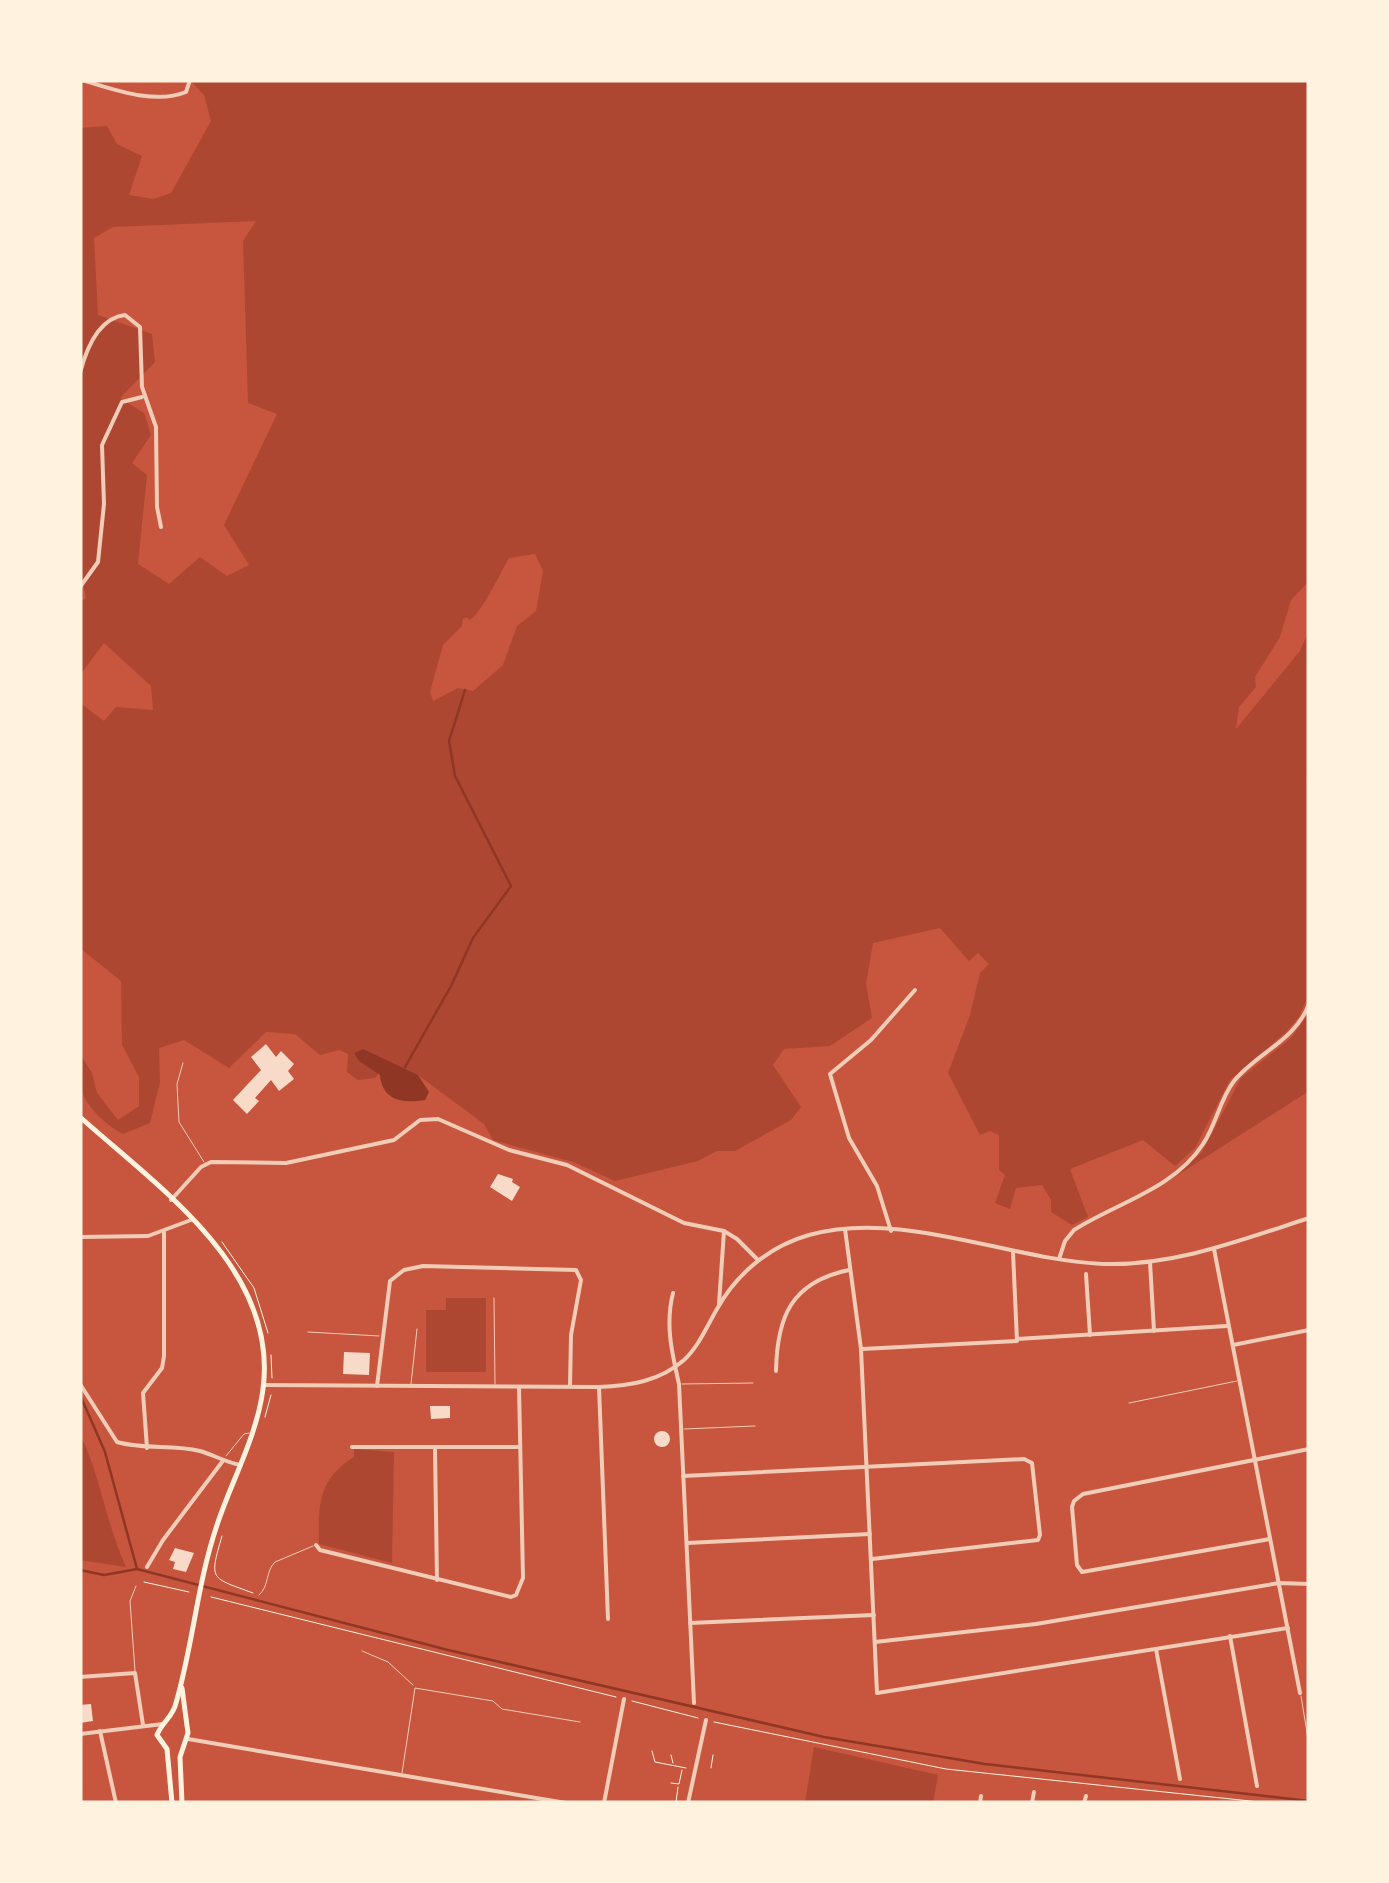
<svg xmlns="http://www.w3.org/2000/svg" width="1389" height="1883" font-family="'Varela Round',sans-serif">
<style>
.green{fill:#ae4732;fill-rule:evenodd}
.water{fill:#8f3625}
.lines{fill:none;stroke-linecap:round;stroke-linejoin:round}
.stream{stroke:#8f3625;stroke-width:2.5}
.building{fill:#f7dbc8}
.path{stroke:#fff3e0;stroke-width:1}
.service{stroke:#f1ccb7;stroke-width:1}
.minor{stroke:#f1ccb7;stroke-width:4}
.tertiary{stroke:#f1ccb7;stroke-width:4}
.secondary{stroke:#fff3e0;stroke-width:5}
</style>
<rect width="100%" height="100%" fill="#c8553d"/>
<!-- green -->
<g class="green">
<path d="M190,80H1309V581L1291,600L1280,637L1255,677L1256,687L1239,707L1236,729L1300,651L1309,630V761L1306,778L1309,811V994L1299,1017L1285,1033L1230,1080L1195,1148L1175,1166L1143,1140L1070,1169L1088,1217L1072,1225L1051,1212V1200L1042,1185L1016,1188L1010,1209L995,1203L1005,1175L999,1170V1135L990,1131L980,1135L948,1073L970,1015L980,973L989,964L978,953L969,961L940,928L873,943L866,984L872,1018L830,1046L784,1049L773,1065L801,1107L791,1120L735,1151H717L698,1161L615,1181L573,1162L493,1140L484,1124L418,1075L385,1066L375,1078L358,1080L347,1072L348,1054L339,1050L320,1055L295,1034L266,1032L229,1068L184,1040L159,1048L160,1082L150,1123L123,1134C106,1125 85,1106 80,1087C78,1077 80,1064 80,1054L92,1073L97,1093L118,1120L139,1106V1077L122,1045L121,981L80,948V703L104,721L116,707L153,710L151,686L104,643L80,675V603L86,598L80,567V128L107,126L117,144L142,156L129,195L153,199L171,193L211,121L204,95ZM256,221L243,241L248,403L277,414L224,525L249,565L227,576L200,557L169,584L138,564L147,475L132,463L151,435L144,413L120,398L155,362L152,334L98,315L94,238L113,227ZM535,554L543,571L536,611L517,626L503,665L473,691L458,688L433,701L430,692L443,645L462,626L463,619L466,617L470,620C484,609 499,575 509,558Z"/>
<polygon points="1309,1013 1309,1091 1176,1176 1202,1152 1241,1078 1291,1038"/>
<polygon points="446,1298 486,1298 486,1372 426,1372 426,1310 446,1310"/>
<path d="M80,1434C101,1477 106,1524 126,1567L80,1560Z"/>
<path d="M354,1449L394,1452L392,1563L319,1544C318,1506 318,1479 354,1457Z"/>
<polygon points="814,1747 938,1775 933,1803 805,1803"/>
</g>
<!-- water -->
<path class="water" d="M363,1049L418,1075L429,1092L425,1100C402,1104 382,1100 380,1075L359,1061L354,1053Z"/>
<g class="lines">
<!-- stream -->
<g class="stream">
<polyline points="405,1067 451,986 473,938 511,886 455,776 449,741 465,690"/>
<polyline points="80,1395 105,1452 137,1569 448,1650 824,1737 985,1764 1309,1801"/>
<polyline points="80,1570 104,1575 137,1569"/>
</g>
</g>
<!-- building -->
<g class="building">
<polygon points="266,1044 276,1057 281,1051 294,1064 288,1071 294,1079 279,1091 271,1080 255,1098 259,1101 247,1114 233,1100 261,1070 251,1057"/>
<polygon points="498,1174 513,1179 512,1182 520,1187 512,1201 490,1187"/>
<polygon points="344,1352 370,1353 369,1375 343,1374"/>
<polygon points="430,1406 450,1406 450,1418 431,1419"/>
<circle cx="662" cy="1439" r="8"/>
<polygon points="175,1548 194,1553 186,1572 173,1569 175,1562 169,1560"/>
<polygon points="91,1704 93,1721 80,1723 80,1705"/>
</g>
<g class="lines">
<!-- path -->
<g class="path">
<polyline points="222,1242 254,1288 268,1333"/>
<polyline points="271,1355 272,1378"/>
<polyline points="265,1417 271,1395"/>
<path d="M222,1536C209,1581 210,1577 253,1593"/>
<polyline points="144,1582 189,1592"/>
<polyline points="211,1597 616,1697"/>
<polyline points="632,1701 698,1718"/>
<polyline points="714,1722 946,1769 1269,1803"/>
<polyline points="652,1751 655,1762 686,1768"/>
<polyline points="671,1755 673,1763"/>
<polyline points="711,1768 713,1755"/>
<polyline points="671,1783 679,1784 682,1770"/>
<polyline points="672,1802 676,1802 678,1787"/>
</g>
<!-- service -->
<g class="service">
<polyline points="183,1063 177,1084 179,1122 204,1162"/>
<polyline points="494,1298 495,1384"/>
<polyline points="308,1332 379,1336"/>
<polyline points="411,1384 417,1329"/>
<polyline points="682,1384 753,1383"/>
<polyline points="1129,1403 1237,1381"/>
<polyline points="684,1429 755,1426"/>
<polyline points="226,1456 244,1434 249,1433"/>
<path d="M259,1595C270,1585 265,1572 275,1562L313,1546"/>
<polyline points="362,1651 388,1662 413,1685"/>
<polyline points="135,1671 130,1601 136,1586"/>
<polyline points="1301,1696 1309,1745"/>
<polyline points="402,1773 415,1688 493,1701 502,1709 580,1722"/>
</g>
<!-- minor -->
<g class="minor">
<path d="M82,80C113,89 154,105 186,92L190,80"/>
<path d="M80,373C86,350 98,318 125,315L140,327L142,387L156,427L157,507L161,527"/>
<polyline points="80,587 98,562 104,504 102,445 122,402 142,397"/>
<polyline points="171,1200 201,1167 211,1162 286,1163 394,1140 420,1120 438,1119 509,1150 567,1165 684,1223 724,1231 719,1304"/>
<polyline points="845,1229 861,1349 877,1693 1288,1628"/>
<polyline points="724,1231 737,1239 758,1260"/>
<polyline points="891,1231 877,1186 849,1138 830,1074 871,1040 915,990"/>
<polyline points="80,1237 148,1236 191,1220"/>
<polyline points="1214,1249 1300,1693"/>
<path d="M1059,1259L1065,1241L1074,1230C1116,1203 1174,1189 1203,1144C1216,1125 1220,1099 1234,1081C1258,1052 1295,1041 1309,1004"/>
<polyline points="1150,1262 1154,1331"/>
<polyline points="1086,1274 1090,1335"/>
<path d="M673,1293C665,1325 672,1353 679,1384L694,1703"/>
<polyline points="1017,1339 1227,1326"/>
<polyline points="1233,1345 1309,1330"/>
<polyline points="862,1349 1017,1341 1013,1252"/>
<path d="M776,1371C777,1317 791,1282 849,1270"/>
<path d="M80,1384L117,1442C145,1450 173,1444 200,1451C214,1455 225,1462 240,1465"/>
<polyline points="377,1386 390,1281 404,1270 423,1266 576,1270 581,1280 571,1335 570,1386"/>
<polyline points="599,1387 608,1619"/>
<polyline points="352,1447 520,1447"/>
<polyline points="147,1448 143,1393 162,1368 164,1356 164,1232"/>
<polyline points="435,1449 437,1580"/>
<polyline points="683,1476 1024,1459 1032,1463 1040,1535 1038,1540 872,1559"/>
<polyline points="1270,1539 1082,1572 1077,1565 1072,1507 1074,1501 1083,1494 1309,1449"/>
<polyline points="687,1543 870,1534"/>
<polyline points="316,1545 320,1550 511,1597 516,1595 523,1578 519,1387"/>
<polyline points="147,1567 163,1540 222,1462"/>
<polyline points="690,1623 874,1615"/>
<polyline points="1230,1636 1257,1786"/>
<polyline points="875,1642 1036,1624 1279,1583 1309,1584"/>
<polyline points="1156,1649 1180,1779"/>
<polyline points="80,1677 135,1673 143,1725"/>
<polyline points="100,1731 116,1803"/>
<polyline points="80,1734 163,1724"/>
<polyline points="188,1739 566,1803"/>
<polyline points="604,1803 624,1699"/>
<polyline points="688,1803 706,1720"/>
<polyline points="980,1803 981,1796"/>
<polyline points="1032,1803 1034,1792"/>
<polyline points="1084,1803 1086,1796"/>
</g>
<!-- tertiary -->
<path class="tertiary" d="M264,1385L599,1387C630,1386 660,1381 684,1360C699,1346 707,1326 717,1309C737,1273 770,1246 809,1235C902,1209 1009,1260 1103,1264C1175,1266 1241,1240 1309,1218"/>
<!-- secondary -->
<g class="secondary">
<path d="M80,1117C158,1187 279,1269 263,1389C257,1436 232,1480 217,1525C197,1584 193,1645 176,1703C173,1717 162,1722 157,1735L167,1749L172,1803"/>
<polyline points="182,1803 180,1757 188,1733 182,1688"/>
</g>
</g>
<!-- border -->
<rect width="1389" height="1883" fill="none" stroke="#fff3e0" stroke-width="165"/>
</svg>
